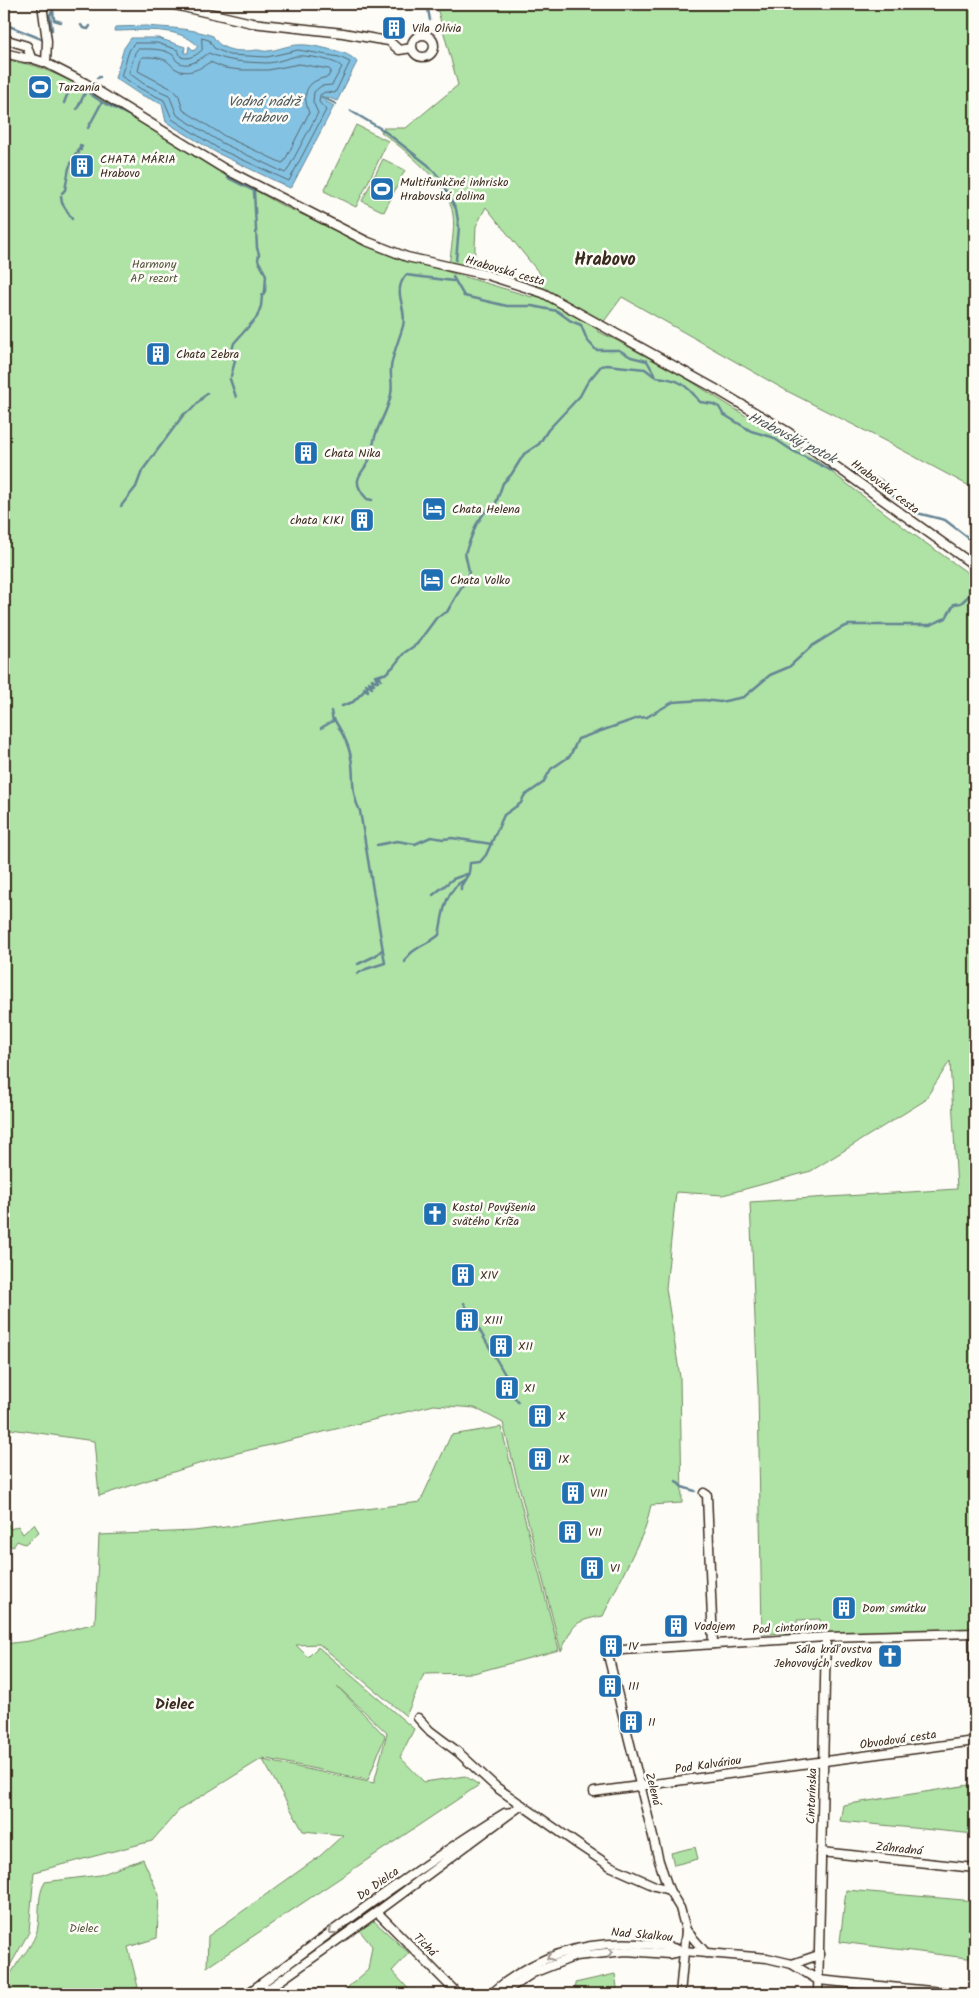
<svg xmlns="http://www.w3.org/2000/svg" width="979" height="1998" font-family="Kalam,sans-serif">
<style>
.green{fill:#aee3a5;stroke:#748662}
.water{fill:#83c2e3;stroke:#668594}
.lines{fill:none;stroke-linecap:round;stroke-linejoin:round}
.shore{stroke:#58676d;stroke-width:1}
.stream{stroke:#668594;stroke-width:2.5}
.street-casing{stroke:#3b2a1e;stroke-width:11}
.street{stroke:#fdfcf7;stroke-width:8}
.oneway{stroke:#9c938a}
.labels{text-anchor:middle;dominant-baseline:central;stroke-width:5;stroke-linejoin:round;paint-order:stroke}
.poi-label{font-size:12px;fill:#3b2a1e;stroke:#fdfcf7;text-anchor:start}
.park-label{font-size:12px;fill:#585840;stroke:#fdfcf7}
.street-label{font-size:12px;fill:#3b2a1e;stroke:#fdfcf7}
.water-label{font-size:14px;font-style:italic;fill:#515859;stroke:#fdfcf7}
.quarter-label{font-size:15px;font-weight:bold;fill:#3b2a1e;stroke:#fdfcf7}
.district-label{font-size:18px;font-weight:bold;fill:#3b2a1e;stroke:#fdfcf7}
</style>
<rect width="100%" height="100%" fill="#fdfcf7"/>
<filter id="ink" filterUnits="userSpaceOnUse"><feTurbulence type="fractalNoise" baseFrequency=".02" numOctaves="2"/><feDisplacementMap in="SourceGraphic" scale="10" xChannelSelector="R" yChannelSelector="G"/><feConvolveMatrix kernelMatrix="1 2 1 2 8 2 1 2 1" color-interpolation-filters="sRGB"/></filter>
<g filter="url(#ink)">
<!-- green -->
<g class="green">
<path d="M436,4H975V489L889,443L787,391L622,297L597,331L618,341L684,377L797,448L821,464L910,532L975,578V1017L970,1029H975V1629L821,1634L820,1619L797,1620L798,1633L762,1634L758,1390L750,1202L957,1189L950,1061L924,1101L811,1171L723,1195L676,1192L666,1288L680,1377L682,1503L651,1505L645,1529L603,1616C572,1621 574,1625 561,1651L503,1423L475,1408L434,1405L217,1458L99,1496L94,1441L4,1428V59L36,66L84,86L168,136L212,166L283,206L392,255L532,297L540,274L486,207L476,226L474,268L525,283L530,287L449,265C451,250 455,229 453,215C450,185 404,149 381,132L383,128H406L458,85Z"/>
<polygon points="356,125 388,141 356,207 324,191"/>
<polygon points="383,159 405,170 384,212 362,201"/>
<polygon points="501,1427 559,1650 474,1673 424,1674 406,1716 319,1644 296,1645 308,1657 318,1647 414,1729 400,1757 424,1782 465,1776 479,1785 207,1967 208,1936 320,1856 343,1835 303,1831 263,1760 374,1783 387,1733 337,1686 385,1736 368,1780 263,1758 179,1810 152,1841 34,1872 29,1932 11,1964 4,1964 4,1644 29,1641 95,1623 99,1535 194,1531 420,1502 451,1435"/>
<polygon points="4,1518 11,1529 18,1526 23,1534 34,1524 39,1532 25,1544 17,1541 13,1547 4,1543"/>
<polygon points="975,1784 975,1834 840,1821 843,1805"/>
<polygon points="695,1847 698,1859 674,1865 671,1853"/>
<path d="M143,1859L159,1895L157,1938L128,1947L138,1987L128,1991L130,1994H4V1978C13,1974 13,1969 19,1961C26,1952 33,1943 37,1931C41,1915 36,1897 45,1882L100,1875Z"/>
<polygon points="846,1890 975,1901 975,1959 840,1942"/>
<polygon points="374,1921 409,1953 392,1971 413,1994 340,1994 368,1970 372,1946 359,1930"/>
<polygon points="615,1974 618,1994 577,1994 575,1983"/>
</g>
<!-- water -->
<path class="water" d="M146,26C169,28 191,28 213,36C221,52 240,52 257,50C261,50 264,52 268,51C278,50 288,45 298,45C310,44 322,48 333,50C342,52 351,55 357,62L337,101L327,97L324,98L325,101L334,106L292,186L290,188L217,153L166,122L162,104L139,94L115,78L124,48L131,38H158L185,47L184,53H188L189,46L194,51L198,46C178,25 141,31 114,31L115,27Z"/>
<g class="lines">
<!-- shore -->
<g class="shore">
<path d="M202,38L209,40L214,48L229,55L267,57L298,50L339,57L350,62L335,93L325,92L320,95L319,102L326,110L289,181L219,149L172,119L164,100L141,89L121,76L129,51L134,43H157L178,50L181,57C189,60 197,55 202,50Z"/>
<path d="M138,49C148,49 164,48 173,55C175,57 175,60 177,61C188,70 201,58 209,53C228,62 245,62 266,63C276,63 287,58 297,56C306,55 336,60 342,67L332,85L321,86L314,92L313,102L318,113L287,171L285,173L222,143L177,115L169,95L144,84L129,73L135,53Z"/>
<path d="M143,57C151,57 160,57 167,61C170,63 172,67 176,69C188,76 201,68 210,62L225,68L241,70H268L299,64L329,69L331,71L328,77C305,81 302,94 309,113L284,162L282,163L226,137L183,110L179,96L174,90L138,71L141,59Z"/>
</g>
<!-- stream -->
<g class="stream">
<polyline points="48,4 53,10"/>
<polyline points="427,4 430,20"/>
<polyline points="4,24 44,40"/>
<polyline points="81,25 83,28 88,29 90,26"/>
<polyline points="52,30 50,15 53,10 54,20 61,22"/>
<polyline points="97,78 100,77"/>
<polyline points="322,97 336,104"/>
<polyline points="64,103 67,95 77,85 102,102 138,120"/>
<polyline points="77,109 87,89"/>
<polyline points="351,111 383,130 428,165 439,177 456,209 459,227 456,260"/>
<polyline points="88,128 102,102"/>
<polyline points="153,129 218,170"/>
<polyline points="226,175 228,178 254,191 257,248 259,254 258,260 266,275 265,291 262,296 261,306 257,317 234,343 231,354 235,361 231,376"/>
<polyline points="62,193 65,190 69,168 76,153 79,153 78,150 81,150 79,148 82,147 80,145"/>
<polyline points="61,196 62,203 72,219"/>
<path d="M453,277L464,296L507,306H532L557,311L571,321L581,325L587,340L596,350H619L631,357L647,361L656,377C679,379 686,384 700,402L713,404L719,407L723,414L751,431L772,437L793,451L832,471L839,472"/>
<polyline points="230,379 236,397"/>
<path d="M372,451C369,473 345,475 367,499L372,500"/>
<path d="M373,452C372,431 388,414 391,394C393,385 390,376 391,367C393,353 399,340 403,326C408,307 391,293 406,275L453,281"/>
<polyline points="847,472 857,472 881,480 892,495 904,504 917,513 945,520 975,543"/>
<polyline points="121,506 136,487 142,471 184,414 191,410 207,393"/>
<polyline points="342,706 353,702 365,690 364,688 368,691 366,684 372,688 369,682 374,685 372,679 378,682 375,675 381,680 379,675 382,675 382,674 385,674 393,667 404,653 417,644 437,617 447,612 468,576 469,571 465,553 476,525 484,513 496,503 503,483 511,475 524,454 539,444 548,430 580,396 587,383 601,366 607,365 645,369 654,376"/>
<path d="M334,719C343,734 350,746 352,764C354,782 351,793 360,811L385,963L366,969L357,974"/>
<polyline points="321,728 333,721 331,711"/>
<polyline points="377,845 397,841 415,844 431,837 443,839 452,838 492,844"/>
<polyline points="461,890 461,886 469,873 470,863 480,862 486,855 504,815 521,803 524,796 543,783 551,769 570,756 578,739 638,718 647,717 673,702 704,700 720,702 744,697 770,675 789,667 812,646 841,628 849,625 930,625 946,618 954,604 961,603 975,590"/>
<polyline points="433,895 453,879 467,874"/>
<path d="M405,962C409,949 429,944 439,935C443,915 444,891 464,880"/>
<polyline points="358,964 375,956 382,950"/>
<polyline points="464,1303 507,1378 511,1392 518,1402"/>
<polyline points="676,1481 682,1487 695,1491"/>
</g>
<defs>
<g id="street">
<polyline points="42,4 47,41 46,63"/>
<polyline points="170,4 252,23 343,33 376,39 389,41 399,50 412,48"/>
<circle cx="423" cy="46" r="11"/>
<polyline points="4,39 27,46 31,58"/>
<polyline points="4,53 25,58 31,58 46,63 85,83 223,168 366,241 407,257 487,275 543,293 714,388 788,432 975,566"/>
<polyline points="704,1493 707,1495 713,1644"/>
<polyline points="974,1634 975,1683"/>
<polyline points="418,1718 430,1731 458,1752 496,1787 580,1846 610,1866 655,1886 669,1890"/>
<polyline points="594,1792 975,1741"/>
<path d="M512,1812L377,1912L267,1990L262,1983C342,1924 421,1865 505,1813L512,1812L522,1805"/>
<polyline points="821,1852 975,1868"/>
<polyline points="377,1912 458,1994"/>
<polyline points="686,1930 706,1953"/>
<polyline points="792,1964 819,1955"/>
<polyline points="247,1994 262,1983"/>
<path d="M491,1994C534,1956 583,1940 640,1944C654,1945 668,1945 681,1951"/>
<polyline points="501,1994 533,1973 576,1956 626,1951 669,1954 683,1951 767,1958 792,1964 818,1980 962,1994"/>
<polyline points="680,1994 686,1930 680,1908 669,1890 659,1861 607,1651 826,1637 975,1633"/>
<polyline points="818,1994 826,1637"/>
</g>
</defs>
<!-- street casing -->
<use href="#street" class="street-casing"/>
<!-- street -->
<use href="#street" class="street"/>
</g>
<!-- one-way arrows -->
<defs><path id="oneway-chevron" d="M-2-3.5L2.5 0L-2 3.5" fill="none" stroke-width="1.6" stroke-linecap="round" stroke-linejoin="round" transform="scale(1.25)"/></defs>
<g class="oneway">
<use href="#oneway-chevron" transform="translate(332 1931) rotate(143)"/>
<use href="#oneway-chevron" transform="translate(610 1952) rotate(-3)"/>
<use href="#oneway-chevron" transform="translate(550 1957) rotate(158)"/>
</g>
</g>
<!-- icons -->
<defs>
<symbol id="building-square" viewBox="-11 -11 22 22"><rect x="-9" y="-9" width="18" height="18" rx="4" fill="#1f6fb2" stroke="#fdfcf7"/><path d="M-4-6H4V6H1V3H-1V6H-4ZM-2.5-4.3h1.7v1.8h-1.7ZM.8-4.3h1.7v1.8H.8ZM-2.5-1h1.7V.8h-1.7ZM.8-1h1.7V.8H.8Z" fill="#fff"/></symbol>
<symbol id="stadium-square" viewBox="-11 -11 22 22"><rect x="-9" y="-9" width="18" height="18" rx="4" fill="#1f6fb2" stroke="#fdfcf7"/><path d="M0-5a6.5 5 0 1 0 0 10a6.5 5 0 1 0 0-10ZM-3.5-1.8h7v3.6h-7Z" fill="#fff"/></symbol>
<symbol id="hotel-square" viewBox="-11 -11 22 22"><rect x="-9" y="-9" width="18" height="18" rx="4" fill="#1f6fb2" stroke="#fdfcf7"/><path d="M-6-4.5h1.5V1H6V5H4.5V3h-9V5H-6ZM-4 0a1.8 1.8 0 1 1 3.6 0ZM.5 0V-2.5h3Q6-2.5 6 0Z" fill="#fff"/></symbol>
<symbol id="church-square" viewBox="-11 -11 22 22"><rect x="-9" y="-9" width="18" height="18" rx="4" fill="#1f6fb2" stroke="#fdfcf7"/><path d="M-1.2-6h2.4v3.5h3.3v2.4h-3.3V6h-2.4V-.1h-3.3v-2.4h3.3Z" fill="#fff"/></symbol>
</defs>
<g fill-rule="evenodd">
<use href="#building-square" x="380" y="14" width="28" height="28"/>
<use href="#stadium-square" x="26" y="73" width="28" height="28"/>
<use href="#building-square" x="68" y="152" width="28" height="28"/>
<use href="#stadium-square" x="368" y="175" width="28" height="28"/>
<use href="#building-square" x="144" y="340" width="28" height="28"/>
<use href="#building-square" x="292" y="439" width="28" height="28"/>
<use href="#hotel-square" x="420" y="495" width="28" height="28"/>
<use href="#building-square" x="348" y="506" width="28" height="28"/>
<use href="#hotel-square" x="418" y="566" width="28" height="28"/>
<use href="#church-square" x="421" y="1200" width="28" height="28"/>
<use href="#building-square" x="449" y="1261" width="28" height="28"/>
<use href="#building-square" x="453" y="1306" width="28" height="28"/>
<use href="#building-square" x="487" y="1332" width="28" height="28"/>
<use href="#building-square" x="493" y="1374" width="28" height="28"/>
<use href="#building-square" x="526" y="1402" width="28" height="28"/>
<use href="#building-square" x="526" y="1445" width="28" height="28"/>
<use href="#building-square" x="559" y="1479" width="28" height="28"/>
<use href="#building-square" x="556" y="1518" width="28" height="28"/>
<use href="#building-square" x="578" y="1554" width="28" height="28"/>
<use href="#building-square" x="830" y="1594" width="28" height="28"/>
<use href="#building-square" x="662" y="1612" width="28" height="28"/>
<use href="#building-square" x="597" y="1632" width="28" height="28"/>
<use href="#church-square" x="876" y="1642" width="28" height="28"/>
<use href="#building-square" x="596" y="1672" width="28" height="28"/>
<use href="#building-square" x="617" y="1708" width="28" height="28"/>
</g>
<g class="labels">
<!-- poi labels -->
<g class="poi-label">
<text x="412" y="28">Vila Olívia</text>
<text x="58" y="87">Tarzania</text>
<text x="100" y="159">CHATA MÁRIA<tspan x="100" dy="14">Hrabovo</tspan></text>
<text x="400" y="182">Multifunkčné inhrisko<tspan x="400" dy="14">Hrabovská dolina</tspan></text>
<text x="176" y="354">Chata Zebra</text>
<text x="324" y="453">Chata Nika</text>
<text x="452" y="509">Chata Helena</text>
<text x="344" y="520" text-anchor="end">chata KIKI</text>
<text x="450" y="580">Chata Volko</text>
<text x="452" y="1207">Kostol Povýšenia<tspan x="452" dy="14">svätého Kríža</tspan></text>
<text x="480" y="1275">XIV</text>
<text x="484" y="1320">XIII</text>
<text x="518" y="1346">XII</text>
<text x="524" y="1388">XI</text>
<text x="558" y="1416">X</text>
<text x="558" y="1459">IX</text>
<text x="590" y="1493">VIII</text>
<text x="588" y="1532">VII</text>
<text x="610" y="1568">VI</text>
<text x="862" y="1608">Dom smútku</text>
<text x="694" y="1626">Vodojem</text>
<text x="628" y="1646">IV</text>
<text x="872" y="1649" text-anchor="end">Sála kráľovstva<tspan x="872" dy="14">Jehovových svedkov</tspan></text>
<text x="628" y="1686">III</text>
<text x="648" y="1722">II</text>
</g>
<!-- park labels -->
<g class="park-label">
<text x="154" y="264">Harmony<tspan x="154" dy="14">AP rezort</tspan></text>
<text x="84" y="1928">Dielec</text>
</g>
<!-- street labels -->
<g class="street-label">
<text transform="translate(505 271) rotate(16)">Hrabovská cesta</text>
<text transform="translate(885 487) rotate(37)">Hrabovská cesta</text>
<text transform="translate(790 1628) rotate(-3)">Pod cintorínom</text>
<text transform="translate(898 1740) rotate(-8)">Obvodová cesta</text>
<text transform="translate(708 1765) rotate(-8)">Pod Kalváriou</text>
<text transform="translate(653 1789) rotate(76)">Zelená</text>
<text transform="translate(812 1796) rotate(-88)">Cintorínska</text>
<text transform="translate(899 1849) rotate(6)">Záhradná</text>
<text transform="translate(378 1884) rotate(-35)">Do Dielca</text>
<text transform="translate(642 1935) rotate(5)">Nad Skalkou</text>
<text transform="translate(425 1945) rotate(45)">Tichá</text>
</g>
<!-- water labels -->
<g class="water-label">
<text x="264" y="102">Vodná nádrž<tspan x="264" dy="16">Hrabovo</tspan></text>
<text transform="translate(792 438) rotate(27)">Hrabovský potok</text>
</g>
<!-- quarter labels -->
<g class="quarter-label">
<text x="175" y="1705">Dielec</text>
</g>
<!-- district labels -->
<g class="district-label">
<text x="605" y="260">Hrabovo</text>
</g>
</g>
<!-- margin -->
<rect width="979" height="1998" fill="none" stroke="#fdfcf7" stroke-width="20"/>
<rect x="10" y="10" width="959" height="1978" fill="none" stroke="#3b2a1e" stroke-width="2" filter="url(#ink)"/>
</svg>
